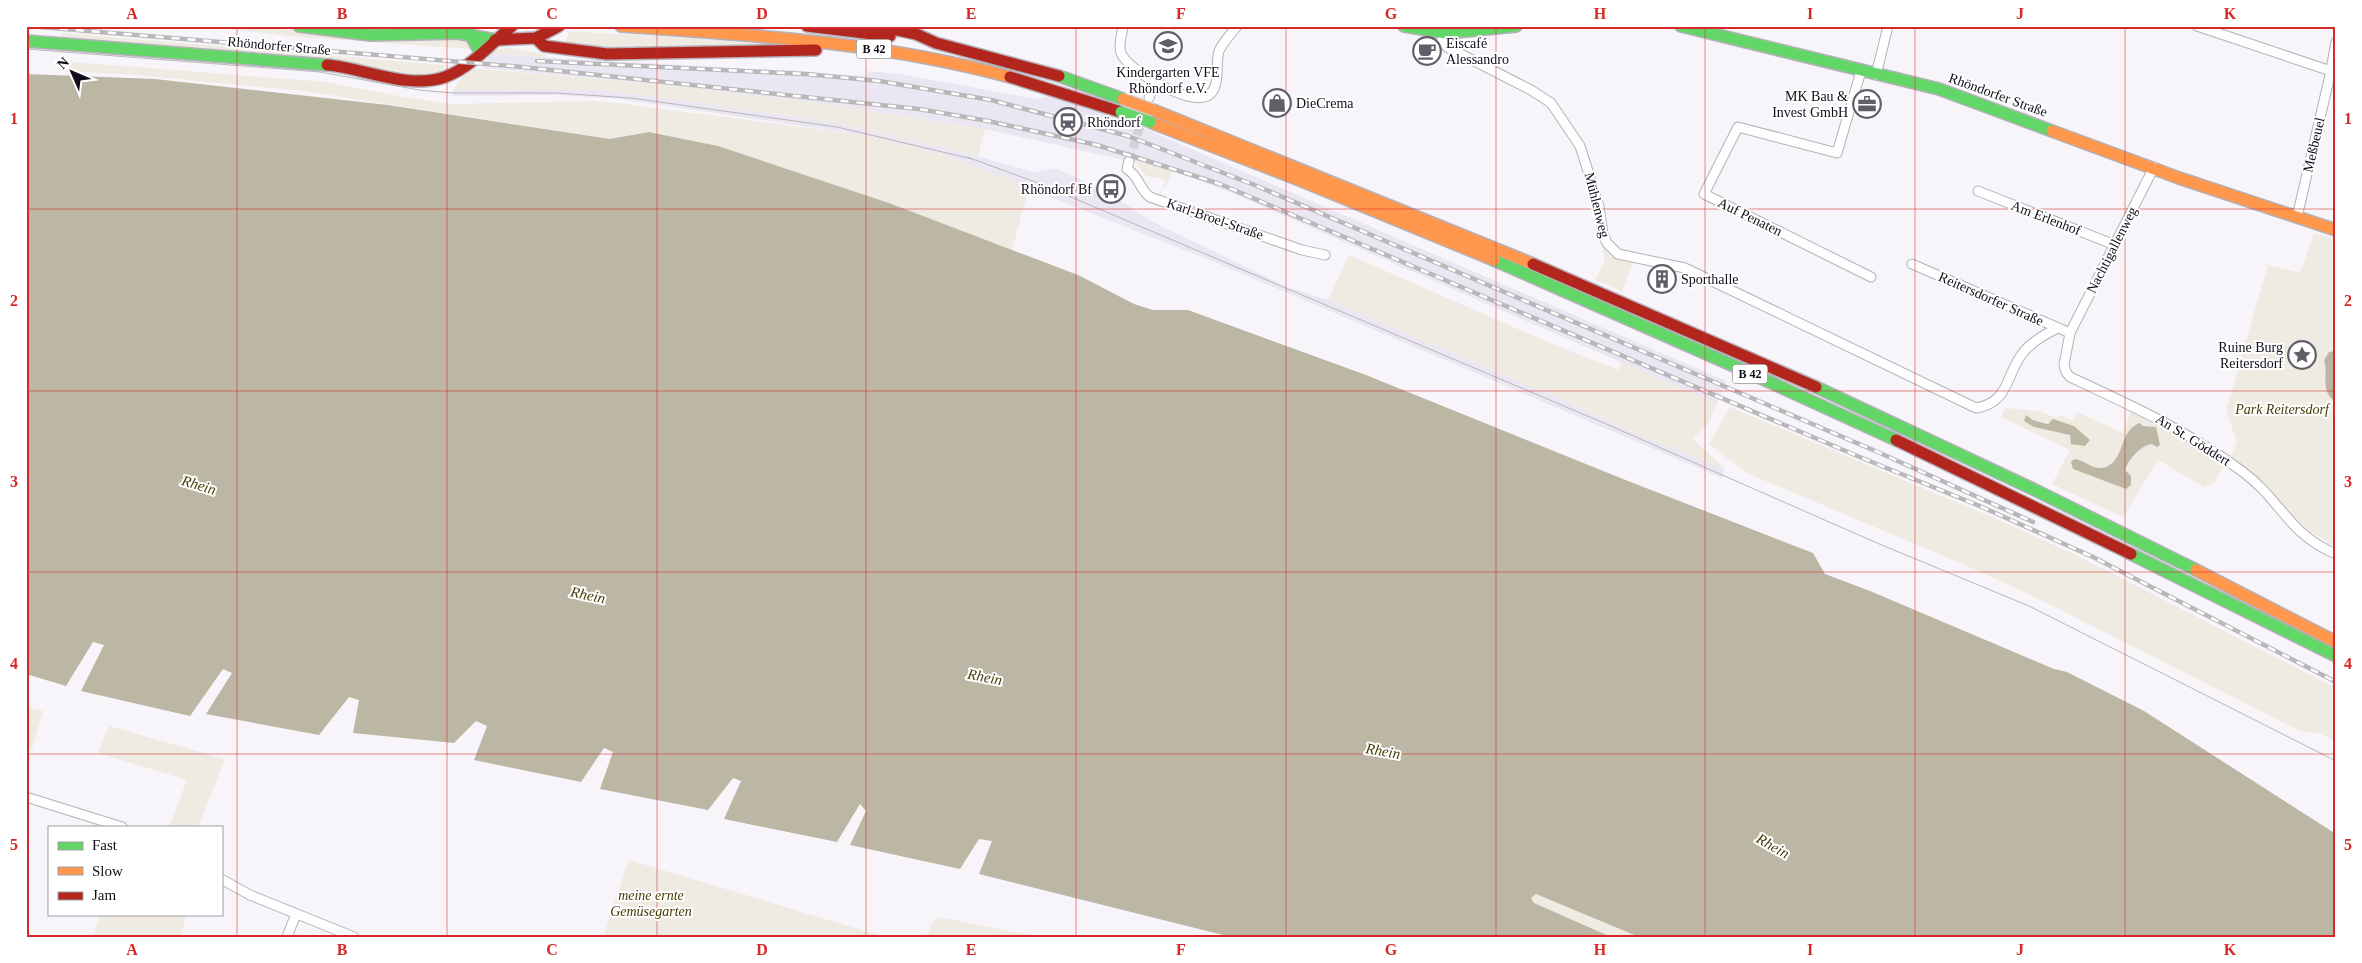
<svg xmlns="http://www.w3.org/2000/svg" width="2362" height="963" font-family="'Times New Roman',serif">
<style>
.built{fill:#eae7f2}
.green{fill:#efebe2;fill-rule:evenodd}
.water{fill:#bcb6a4}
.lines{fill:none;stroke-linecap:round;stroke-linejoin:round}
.street-tunnel{stroke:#d4d2d8;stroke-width:9;stroke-dasharray:9 4.5;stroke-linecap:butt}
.street-casing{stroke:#b4b1b9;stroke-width:11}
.fast-casing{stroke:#b4b1b9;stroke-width:14}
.slow-casing{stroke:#b4b1b9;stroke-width:14}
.jam-casing{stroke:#b4b1b9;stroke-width:14}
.street{stroke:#fefefe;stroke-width:9}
.fast{stroke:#63d668;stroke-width:11}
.slow{stroke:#ff974d;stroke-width:11}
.jam{stroke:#b3261e;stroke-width:11}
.tram{stroke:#b8b7b9;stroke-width:1}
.rail-casing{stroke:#b8b7b9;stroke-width:4.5}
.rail{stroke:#fff;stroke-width:2.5;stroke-dasharray:8;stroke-linecap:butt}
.fast-bridge-casing{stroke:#d1cfd4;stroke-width:14;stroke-linecap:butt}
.slow-bridge-casing{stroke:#d1cfd4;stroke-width:14;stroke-linecap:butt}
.fast-bridge{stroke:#63d668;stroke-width:11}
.slow-bridge{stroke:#ff974d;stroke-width:11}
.grid{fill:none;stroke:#d62828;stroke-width:1;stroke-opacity:0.55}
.labels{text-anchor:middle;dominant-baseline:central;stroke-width:4;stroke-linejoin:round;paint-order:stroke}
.shield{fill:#fff;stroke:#58565d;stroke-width:1}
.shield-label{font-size:12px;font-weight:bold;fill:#110d18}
.poi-label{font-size:14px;fill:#110d18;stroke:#fff;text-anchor:start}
.street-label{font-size:14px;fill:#110d18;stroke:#fff}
.park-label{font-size:14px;font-style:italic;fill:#463902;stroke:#fff}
.water-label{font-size:15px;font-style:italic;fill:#483c04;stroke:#fff}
.neatline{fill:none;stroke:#d62828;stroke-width:2}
.grid-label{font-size:16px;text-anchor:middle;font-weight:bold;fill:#d62828}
</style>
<rect width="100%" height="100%" fill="#f7f5fa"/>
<!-- built -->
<g class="built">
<polygon points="490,54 867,76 867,71 901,74 1035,99 1051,96 1134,124 1726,381 1717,404 1227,191 1173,171 985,129 810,102 646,83 482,68"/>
<polygon points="453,90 596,90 674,99 837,123 947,148 1034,172 1055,168 1102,189 1153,222 1285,286 1328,300 1568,402 1627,430 1725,469 1722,478 1217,263 944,155 863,135 620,99 559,95 452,96"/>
</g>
<!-- green -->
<g class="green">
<polygon points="198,26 265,26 356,40 435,36 471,42 471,49 299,37"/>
<polygon points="570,31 585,32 795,44 604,50 564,45"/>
<polygon points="63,33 445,65 443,71 424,76 357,64 61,39"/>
<polygon points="509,48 546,54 546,57 490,54 498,49"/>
<polygon points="60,61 326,82 393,95 449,104 593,101 617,103 863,135 944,155 1029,187 1012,250 889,203 718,146 649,132 610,139 304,91 124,74 58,71"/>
<polygon points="469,68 646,83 810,102 985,129 978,156 837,123 674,99 596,90 453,90"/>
<polygon points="1134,161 1172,171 1166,187 1163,186 1165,180 1145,175"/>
<polygon points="2314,233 2336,240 2336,547 2293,521 2268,486 2230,456 2237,443 2226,410 2268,265 2300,273"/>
<polygon points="1601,241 1616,258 1633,263 1622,291 1595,280 1605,261"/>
<polygon points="1349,255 1557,346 1619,370 1621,361 1717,404 1707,426 1692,438 1725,469 1627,430 1568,402 1328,300"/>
<polygon points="1730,407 2001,521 2072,553 2336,688 2336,742 2319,733 2302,732 2049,604 1981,572 1747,473 1709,444"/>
<path d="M2005,408L2039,411L2057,418L2061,415L2072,420L2077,412L2123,433L2131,411L2170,430L2225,464L2214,483L2204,487L2158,460L2123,517L2052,484L2070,450L2001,417ZM2026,415C2043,427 2056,419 2074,426L2070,435L2042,429ZM2136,424L2156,427L2152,444C2140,446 2128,459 2124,470L2131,476L2126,489L2073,469L2078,459L2099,468L2111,465L2118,460L2125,437Z"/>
<polygon points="26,707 43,711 32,749 26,748"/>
<polygon points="109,726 225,759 198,827 169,827 187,780 98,753"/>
<polygon points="629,860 885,937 603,937"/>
<polygon points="1536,894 1639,937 1611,937 1533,903 1531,898"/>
<polygon points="100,914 186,914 181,937 93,937"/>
<polygon points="939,917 944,918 1040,937 927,937 931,924"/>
</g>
<!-- water -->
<g class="water">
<polygon points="26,74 155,79 388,105 610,139 649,132 718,146 889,203 1078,275 1134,304 1153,310 1188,310 1366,375 1628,481 1813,553 1825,574 1870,591 2054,669 2067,672 2144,711 2336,834 2336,937 1639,937 1536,894 1531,898 1534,903 1611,937 1231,937 979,874 992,841 979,839 960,869 850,845 866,811 860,804 837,842 724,819 741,781 733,778 708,810 600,789 613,752 604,748 581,782 474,760 487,726 476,721 454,743 353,733 359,700 349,697 319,735 206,714 232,673 223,669 190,716 81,691 104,645 93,642 66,686 26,674"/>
<path d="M2336,351V402C2319,391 2329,375 2324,360L2329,352Z"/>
<polygon points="2026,415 2033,420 2048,424 2053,419 2074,426 2090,440 2085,446 2071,444 2070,435 2034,427 2024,421"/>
<path d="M2140,423L2143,426L2156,427L2160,445L2157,447L2152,444C2140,446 2129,459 2125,470L2131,476V485L2126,489L2073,469L2071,462L2074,459C2083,459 2091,468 2100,468C2126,467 2117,430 2140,423Z"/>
</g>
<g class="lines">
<!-- street-tunnel -->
<polyline class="street-tunnel" points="1129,161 1143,116"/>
<defs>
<g id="street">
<path d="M1123,26C1122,34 1118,46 1121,53C1127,70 1192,108 1209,95C1221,86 1215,64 1219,51C1223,42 1231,34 1237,26"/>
<polyline points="2197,26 2331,71"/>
<path d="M1443,33L1442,40L1447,47L1531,90L1551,103L1580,146L1599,206L1603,234L1607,243L1618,254L1685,268L1976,408C2009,403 2006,375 2022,354C2031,342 2045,334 2058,328"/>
<polyline points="1861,71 1837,153 1738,127 1704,194 1871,277"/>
<polyline points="1876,75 1888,26"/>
<polyline points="1149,98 1154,81"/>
<path d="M1129,161L1127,169C1140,177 1139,189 1150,197L1302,250L1325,255"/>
<path d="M2154,167L2070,333L2064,365L2066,372L2070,377C2130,405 2190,432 2243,472C2281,500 2289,535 2336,554"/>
<polyline points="1978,191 2115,245"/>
<polyline points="2297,217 2330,75 2336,42"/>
<polyline points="1912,264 2070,333"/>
<polyline points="26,797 122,827"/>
<polyline points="221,879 250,895 354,937"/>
<polyline points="287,937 296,914"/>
</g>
<g id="fast">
<polyline points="299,26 371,35 458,33 495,40"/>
<polyline points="1404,26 1446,33 1516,26"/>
<polyline points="1681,26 1939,89 2052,131"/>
<polyline points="470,34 480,52"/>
<polyline points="26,41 327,65"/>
<polyline points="1059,76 1123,99"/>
<polyline points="1494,260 1750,373 1896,440"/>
<polyline points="1816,387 2035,490 2196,570"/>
<polyline points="2131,554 2336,656"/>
</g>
<g id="slow">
<path d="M621,26C752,35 883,42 1010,77"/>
<polyline points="1153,110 1533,264"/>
<polyline points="1150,122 1302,181 1494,260"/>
<polyline points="2052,131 2179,178 2336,230"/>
<polyline points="2196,570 2336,642"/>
</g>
<g id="jam">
<polyline points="807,26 890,36"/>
<polyline points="879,26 916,34 936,43 1059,76"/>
<polyline points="536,38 544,46 607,54 816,50"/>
<polyline points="495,40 536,38 559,26"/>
<path d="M327,65C364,68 408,90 445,77C470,68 492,43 512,26"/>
<polyline points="1010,77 1121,112"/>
<polyline points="1533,264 1816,387"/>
<polyline points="1896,440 2131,554"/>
</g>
</defs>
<!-- street casing -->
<use href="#street" class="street-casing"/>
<!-- fast casing -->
<use href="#fast" class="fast-casing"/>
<!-- slow casing -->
<use href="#slow" class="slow-casing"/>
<!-- jam casing -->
<use href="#jam" class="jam-casing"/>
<!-- street -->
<use href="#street" class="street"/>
<!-- fast -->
<use href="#fast" class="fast"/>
<!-- slow -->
<use href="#slow" class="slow"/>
<!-- jam -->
<use href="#jam" class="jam"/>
<!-- tram -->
<g class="tram">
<polyline points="26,49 320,72 419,90 452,93 556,93 631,98 837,127 972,159"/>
<polyline points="967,157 1038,183 1604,423 1877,543 2029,606 2336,761"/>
</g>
<defs>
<g id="rail">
<polyline points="28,26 522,67 919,109 988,121 1097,145 1220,184 1862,458 1982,507 2093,557 2336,682"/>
<polyline points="537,61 806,74 879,81 991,100 1128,136 1257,186 1880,453 2033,522"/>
</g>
</defs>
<!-- rail casing -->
<use href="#rail" class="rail-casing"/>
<!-- rail -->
<use href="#rail" class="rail"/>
<defs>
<polyline id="fast-bridge" points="1121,112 1150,122"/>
<polyline id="slow-bridge" points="1123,99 1153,110"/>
</defs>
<!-- fast-bridge casing -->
<use href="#fast-bridge" class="fast-bridge-casing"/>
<!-- slow-bridge casing -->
<use href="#slow-bridge" class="slow-bridge-casing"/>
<!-- fast-bridge -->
<use href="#fast-bridge" class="fast-bridge"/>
<!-- slow-bridge -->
<use href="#slow-bridge" class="slow-bridge"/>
</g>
<!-- grid -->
<path class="grid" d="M237,26V937M447,26V937M657,26V937M866,26V937M1076,26V937M1286,26V937M1496,26V937M1705,26V937M1915,26V937M2125,26V937M26,209H2336M26,391H2336M26,572H2336M26,754H2336"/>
<!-- icons -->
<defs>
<symbol id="school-ring" viewBox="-11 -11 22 22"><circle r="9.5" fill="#fff" stroke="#625e67" stroke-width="1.5"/><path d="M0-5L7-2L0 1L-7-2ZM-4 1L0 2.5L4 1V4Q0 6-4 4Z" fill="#625e67"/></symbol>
<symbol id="cafe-ring" viewBox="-11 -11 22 22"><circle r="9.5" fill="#fff" stroke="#625e67" stroke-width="1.5"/><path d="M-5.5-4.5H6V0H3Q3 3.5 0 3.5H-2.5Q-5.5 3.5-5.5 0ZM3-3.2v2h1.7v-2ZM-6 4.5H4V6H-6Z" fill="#625e67"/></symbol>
<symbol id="shop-ring" viewBox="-11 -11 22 22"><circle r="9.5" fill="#fff" stroke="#625e67" stroke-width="1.5"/><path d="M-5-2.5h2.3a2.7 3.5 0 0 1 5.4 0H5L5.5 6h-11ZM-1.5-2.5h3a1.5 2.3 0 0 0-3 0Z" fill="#625e67"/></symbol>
<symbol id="office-ring" viewBox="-11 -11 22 22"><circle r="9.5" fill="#fff" stroke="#625e67" stroke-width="1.5"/><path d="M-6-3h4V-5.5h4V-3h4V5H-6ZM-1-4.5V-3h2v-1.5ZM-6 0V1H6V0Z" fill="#625e67"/></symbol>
<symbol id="station-ring" viewBox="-11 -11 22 22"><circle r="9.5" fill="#fff" stroke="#625e67" stroke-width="1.5"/><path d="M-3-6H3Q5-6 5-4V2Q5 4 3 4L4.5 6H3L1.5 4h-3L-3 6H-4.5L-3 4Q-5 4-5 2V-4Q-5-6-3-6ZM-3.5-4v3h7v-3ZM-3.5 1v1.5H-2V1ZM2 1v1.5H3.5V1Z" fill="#625e67"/></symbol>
<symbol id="bus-ring" viewBox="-11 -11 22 22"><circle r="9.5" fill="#fff" stroke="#625e67" stroke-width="1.5"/><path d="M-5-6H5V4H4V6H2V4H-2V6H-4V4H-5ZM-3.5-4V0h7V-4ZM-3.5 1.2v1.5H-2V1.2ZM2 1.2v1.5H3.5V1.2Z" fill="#625e67"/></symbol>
<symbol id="building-ring" viewBox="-11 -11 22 22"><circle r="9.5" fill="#fff" stroke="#625e67" stroke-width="1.5"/><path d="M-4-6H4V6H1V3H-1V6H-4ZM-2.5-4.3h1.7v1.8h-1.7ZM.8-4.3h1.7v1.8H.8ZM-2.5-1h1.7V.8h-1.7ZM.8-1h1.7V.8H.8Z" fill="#625e67"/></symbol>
<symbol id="sight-ring" viewBox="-11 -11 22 22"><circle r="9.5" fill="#fff" stroke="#625e67" stroke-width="1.5"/><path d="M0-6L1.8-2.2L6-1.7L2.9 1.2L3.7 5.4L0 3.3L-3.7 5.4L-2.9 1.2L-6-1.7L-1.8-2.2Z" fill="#625e67"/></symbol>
</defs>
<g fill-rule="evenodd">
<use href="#school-ring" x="1152" y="30" width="32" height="32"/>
<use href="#cafe-ring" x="1411" y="35" width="32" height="32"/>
<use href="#shop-ring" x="1261" y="87" width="32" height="32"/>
<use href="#office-ring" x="1851" y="88" width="32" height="32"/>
<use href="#station-ring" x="1052" y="106" width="32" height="32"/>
<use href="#bus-ring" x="1095" y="173" width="32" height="32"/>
<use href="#building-ring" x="1646" y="263" width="32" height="32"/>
<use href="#sight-ring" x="2286" y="339" width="32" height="32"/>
</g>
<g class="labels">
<!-- shield labels -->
<g class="shield">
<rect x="856.5" y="39.5" width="35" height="19" rx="4"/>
<rect x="1732.5" y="364.5" width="35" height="19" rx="4"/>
</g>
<g class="shield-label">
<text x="874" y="49">B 42</text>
<text x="1750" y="374">B 42</text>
</g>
<!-- poi labels -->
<g class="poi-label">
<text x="1446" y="43">Eiscafé<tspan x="1446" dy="16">Alessandro</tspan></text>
<text x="1168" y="72" text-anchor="middle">Kindergarten VFE<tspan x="1168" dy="16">Rhöndorf e.V.</tspan></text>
<text x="1848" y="96" text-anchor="end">MK Bau &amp;<tspan x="1848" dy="16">Invest GmbH</tspan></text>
<text x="1296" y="103">DieCrema</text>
<text x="1087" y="122">Rhöndorf</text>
<text x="1092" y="189" text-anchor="end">Rhöndorf Bf</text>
<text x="1681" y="279">Sporthalle</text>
<text x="2283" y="347" text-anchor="end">Ruine Burg<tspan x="2283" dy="16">Reitersdorf</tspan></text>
</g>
<!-- street labels -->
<g class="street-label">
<text transform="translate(279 46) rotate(5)">Rhöndorfer Straße</text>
<text transform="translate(1998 95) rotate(20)">Rhöndorfer Straße</text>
<text transform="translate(2314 145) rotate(-77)">Meßbeuel</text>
<text transform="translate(1597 205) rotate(76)">Mühlenweg</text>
<text transform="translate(1750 217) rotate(26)">Auf Penaten</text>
<text transform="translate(2046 218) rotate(21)">Am Erlenhof</text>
<text transform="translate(1215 219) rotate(19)">Karl-Broel-Straße</text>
<text transform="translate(2112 250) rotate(-63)">Nachtigallenweg</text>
<text transform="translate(1991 299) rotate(24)">Reitersdorfer Straße</text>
<text transform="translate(2193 440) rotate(32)">An St. Göddert</text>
</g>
<!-- park labels -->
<g class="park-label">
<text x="2282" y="409">Park Reitersdorf</text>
<text x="651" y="895">meine ernte<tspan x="651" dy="16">Gemüsegarten</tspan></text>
</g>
<!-- water labels -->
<g class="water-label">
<text transform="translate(199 485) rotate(17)">Rhein</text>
<text transform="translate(588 595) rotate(12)">Rhein</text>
<text transform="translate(985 677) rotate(11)">Rhein</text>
<text transform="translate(1383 751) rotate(10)">Rhein</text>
<text transform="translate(1773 846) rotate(30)">Rhein</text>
</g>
</g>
<!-- border -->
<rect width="2362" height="963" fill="none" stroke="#ffffff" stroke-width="55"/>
<!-- legend -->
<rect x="48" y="826" width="175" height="90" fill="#ffffff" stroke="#a09ea3"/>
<rect x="58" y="842" width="25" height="8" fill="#63d668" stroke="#a09ea3"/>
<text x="92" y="850" font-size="15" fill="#110d18">Fast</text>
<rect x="58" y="867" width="25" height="8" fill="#ff974d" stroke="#a09ea3"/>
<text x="92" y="876" font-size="15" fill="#110d18">Slow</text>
<rect x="58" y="892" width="25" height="8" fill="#b3261e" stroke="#a09ea3"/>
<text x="92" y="900" font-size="15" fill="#110d18">Jam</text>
<!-- north arrow -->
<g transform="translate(72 72) rotate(315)" stroke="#ffffff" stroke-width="4" paint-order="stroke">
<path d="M0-4L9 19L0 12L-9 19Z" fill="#110d18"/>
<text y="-8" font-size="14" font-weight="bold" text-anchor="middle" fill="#110d18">N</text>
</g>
<rect x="28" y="28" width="2306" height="908" class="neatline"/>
<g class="grid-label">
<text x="132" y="19">A</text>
<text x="342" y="19">B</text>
<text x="552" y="19">C</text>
<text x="762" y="19">D</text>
<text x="971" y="19">E</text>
<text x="1181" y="19">F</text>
<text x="1391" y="19">G</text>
<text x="1600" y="19">H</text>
<text x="1810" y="19">I</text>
<text x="2020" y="19">J</text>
<text x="2230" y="19">K</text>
<text x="14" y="124">1</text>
<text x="2348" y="124">1</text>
<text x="14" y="306">2</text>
<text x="2348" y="306">2</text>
<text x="14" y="487">3</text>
<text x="2348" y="487">3</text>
<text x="14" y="669">4</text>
<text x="2348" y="669">4</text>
<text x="14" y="850">5</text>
<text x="2348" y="850">5</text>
<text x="132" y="955">A</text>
<text x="342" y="955">B</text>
<text x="552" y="955">C</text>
<text x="762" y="955">D</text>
<text x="971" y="955">E</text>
<text x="1181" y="955">F</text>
<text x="1391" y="955">G</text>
<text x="1600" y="955">H</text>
<text x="1810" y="955">I</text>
<text x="2020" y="955">J</text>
<text x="2230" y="955">K</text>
</g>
</svg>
